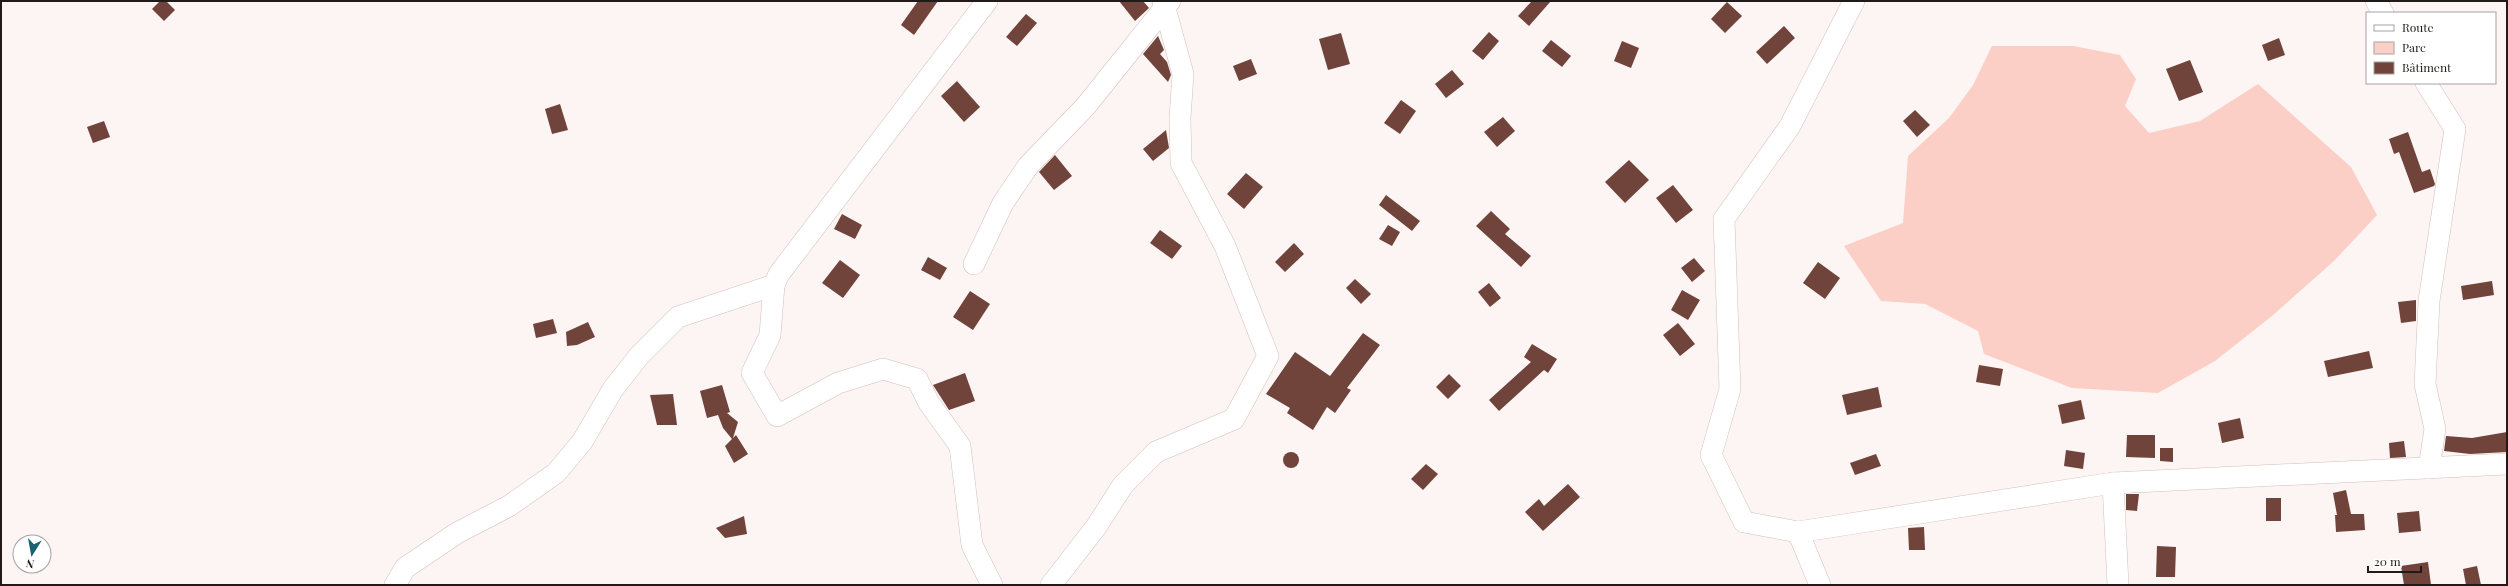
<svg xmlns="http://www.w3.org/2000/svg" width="2508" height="586" font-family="'Playfair Display',serif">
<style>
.green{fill:#fccfc6}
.building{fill:#70433b}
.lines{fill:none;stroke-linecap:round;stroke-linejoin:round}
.minor-casing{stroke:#d2c0bc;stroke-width:22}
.minor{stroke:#fff;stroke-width:21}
</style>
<rect width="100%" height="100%" fill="#fcf5f3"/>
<!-- green -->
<polygon class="green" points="1992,46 2073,46 2120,55 2136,79 2125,106 2149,133 2200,121 2258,84 2351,167 2377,215 2334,261 2272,316 2215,361 2158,393 2072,388 1984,354 1978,331 1925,304 1881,301 1844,246 1903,223 1908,156 1949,118 1973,85"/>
<!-- building -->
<g class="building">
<polygon points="160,1 166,1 175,10 164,21 152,9"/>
<polygon points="918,1 938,1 914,35 901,25"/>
<polygon points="1119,1 1143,1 1149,8 1135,21"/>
<polygon points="1532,1 1551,1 1529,26 1518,16"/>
<polygon points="1727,2 1742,16 1725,33 1711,19"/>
<polygon points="1026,14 1037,23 1017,46 1006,37"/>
<polygon points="1784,26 1795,38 1767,64 1756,52"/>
<polygon points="1489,32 1499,41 1483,60 1472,51"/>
<polygon points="1341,33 1350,64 1328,70 1319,39"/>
<polygon points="1158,36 1164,50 1160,54 1167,62 1171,75 1168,82 1143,54"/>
<polygon points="2279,38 2285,55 2268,61 2262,45"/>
<polygon points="1551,40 1571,56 1562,67 1542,51"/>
<polygon points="1622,41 1639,48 1631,68 1614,61"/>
<polygon points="1251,59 1257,74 1239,81 1233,66"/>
<polygon points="2190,60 2203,92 2179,101 2166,69"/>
<polygon points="1452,70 1464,84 1446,98 1435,84"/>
<polygon points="957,81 980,107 964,122 941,96"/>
<polygon points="1401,100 1416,111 1400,134 1384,123"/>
<polygon points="560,104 568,130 552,134 545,109"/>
<polygon points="1915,110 1930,125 1917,137 1903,121"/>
<polygon points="1503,117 1515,131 1497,147 1484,132"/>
<polygon points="104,121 110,137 93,143 87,127"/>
<polygon points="1166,130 1169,148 1153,161 1143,149"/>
<polygon points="2408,132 2422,172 2430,169 2435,184 2434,186 2414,193 2399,152 2394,154 2389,139"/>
<polygon points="1055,155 1072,176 1054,190 1039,172"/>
<polygon points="1629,160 1649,180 1625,203 1605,182"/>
<polygon points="1246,173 1263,187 1244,209 1227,194"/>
<polygon points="1673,185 1693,210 1676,223 1656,198"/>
<polygon points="1386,195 1420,221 1412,231 1379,205"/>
<polygon points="1491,211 1510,229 1505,234 1531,256 1521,267 1476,226"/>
<polygon points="842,214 862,225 855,239 834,229"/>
<polygon points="1388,225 1400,232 1392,246 1379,239"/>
<polygon points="1160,230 1182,246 1172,259 1150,243"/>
<polygon points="1294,243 1304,254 1285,272 1275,262"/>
<polygon points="928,257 947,268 940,280 921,270"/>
<polygon points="1694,258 1705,271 1692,282 1681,268"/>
<polygon points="840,260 860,275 843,298 822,283"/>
<polygon points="1818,262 1840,278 1825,299 1803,283"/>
<polygon points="1355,279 1371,294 1361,304 1346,288"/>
<polygon points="2492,281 2494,295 2463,300 2461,286"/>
<polygon points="1489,283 1501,298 1490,307 1478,292"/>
<polygon points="1682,290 1700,300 1688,320 1671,310"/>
<polygon points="970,291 990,304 973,330 953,317"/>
<polygon points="2416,300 2416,321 2401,323 2398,302"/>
<polygon points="553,319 557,333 536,338 533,324"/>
<polygon points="588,322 595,337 577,345 567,346 566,332"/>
<polygon points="1678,323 1695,344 1680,356 1663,335"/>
<polygon points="1363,333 1380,345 1347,388 1351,390 1335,413 1327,407 1313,430 1287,413 1290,408 1266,394 1295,352 1330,376"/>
<polygon points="1532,344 1557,359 1548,373 1544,370 1499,411 1489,400 1531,362 1524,357"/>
<polygon points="2369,351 2373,368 2328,377 2324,361"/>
<polygon points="1979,365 2003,369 2000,386 1976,382"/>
<polygon points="965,373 975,401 949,410 933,385"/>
<polygon points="1449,374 1461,386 1448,399 1436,387"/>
<polygon points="722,385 730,412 727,413 738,422 733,438 736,435 748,454 734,463 725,446 732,439 723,428 718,415 707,418 700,391"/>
<polygon points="1878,387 1882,407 1847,415 1842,395"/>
<polygon points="673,394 677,425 657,425 650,395"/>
<polygon points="2081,400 2085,419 2062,424 2058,405"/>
<polygon points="2240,418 2244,438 2222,443 2218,423"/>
<polygon points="2507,432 2507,452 2470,454 2444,451 2446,436 2472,438"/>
<polygon points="2127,435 2155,435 2155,458 2126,457"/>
<polygon points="2404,441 2406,457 2390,458 2389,443"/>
<polygon points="2160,448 2173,448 2173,462 2160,461"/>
<polygon points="2066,450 2085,453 2083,469 2064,466"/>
<circle cx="1291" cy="460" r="8"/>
<polygon points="1876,454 1881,466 1855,475 1850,463"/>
<polygon points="1426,464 1438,474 1423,490 1411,479"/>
<polygon points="1568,484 1580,497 1543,531 1525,512 1539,499 1544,506"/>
<polygon points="2346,490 2351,514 2364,514 2365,530 2336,532 2335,515 2337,515 2333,493"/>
<polygon points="2126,494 2139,494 2137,511 2126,510"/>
<rect x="2266" y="498" width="15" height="23"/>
<polygon points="2419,511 2421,531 2399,533 2397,513"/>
<polygon points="744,516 747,534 725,538 716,528"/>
<polygon points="1924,527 1925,550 1909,550 1908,528"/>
<polygon points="2157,546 2176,547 2175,577 2156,577"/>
<polygon points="2428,562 2431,585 2404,585 2401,566"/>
<polygon points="2477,566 2481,585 2466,585 2463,569"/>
</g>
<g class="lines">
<defs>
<g id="minor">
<polyline points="2376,1 2383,13"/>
<polyline points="2426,83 2455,129 2429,301 2425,384 2435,429 2429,468"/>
<polyline points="974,264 1003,203 1028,166 1085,107 1170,1"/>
<polyline points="774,285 770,335 752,373 777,416 838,383 883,369 917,379 929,403 960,446 972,545 992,585"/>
<polyline points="2113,483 2118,585"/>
<polyline points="1798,532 2113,483 2507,464"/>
<polyline points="395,585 405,568 457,533 509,506 556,473 582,442 613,389 639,356 678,317 774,285 779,274 987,1"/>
<polyline points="1051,585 1096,527 1123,485 1156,452 1234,419 1268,356 1225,246 1181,163 1180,118 1183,74 1163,1"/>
<polyline points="1820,585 1798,532 1744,522 1711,455 1730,389 1724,219 1790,126 1854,1"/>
</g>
</defs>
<!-- minor casing -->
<use href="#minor" class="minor-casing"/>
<!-- minor -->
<use href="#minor" class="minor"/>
</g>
<!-- border -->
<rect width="2508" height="586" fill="none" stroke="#201a18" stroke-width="4"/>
<!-- legend -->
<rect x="2366" y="12" width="130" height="72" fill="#ffffff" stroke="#a6a3a3"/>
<rect x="2374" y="25" width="20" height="6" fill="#ffffff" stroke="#a6a3a3"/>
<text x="2402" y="32" font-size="12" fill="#201a18">Route</text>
<rect x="2374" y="42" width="20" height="12" fill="#fccfc6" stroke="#a6a3a3"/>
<text x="2402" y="52" font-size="12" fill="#201a18">Parc</text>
<rect x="2374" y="62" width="20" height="12" fill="#70433b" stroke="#a6a3a3"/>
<text x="2402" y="72" font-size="12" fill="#201a18">Bâtiment</text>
<!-- north arrow -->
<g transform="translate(32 554) rotate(191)"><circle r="19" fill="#ffffff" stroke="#a6a3a3"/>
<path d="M0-3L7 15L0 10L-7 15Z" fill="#18636f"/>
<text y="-6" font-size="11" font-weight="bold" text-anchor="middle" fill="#201a18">N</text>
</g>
<!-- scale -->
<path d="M2368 566v6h53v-6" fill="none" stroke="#201a18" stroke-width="2"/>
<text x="2374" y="566" font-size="12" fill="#201a18" stroke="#ffffff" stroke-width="3" paint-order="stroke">20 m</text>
</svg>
